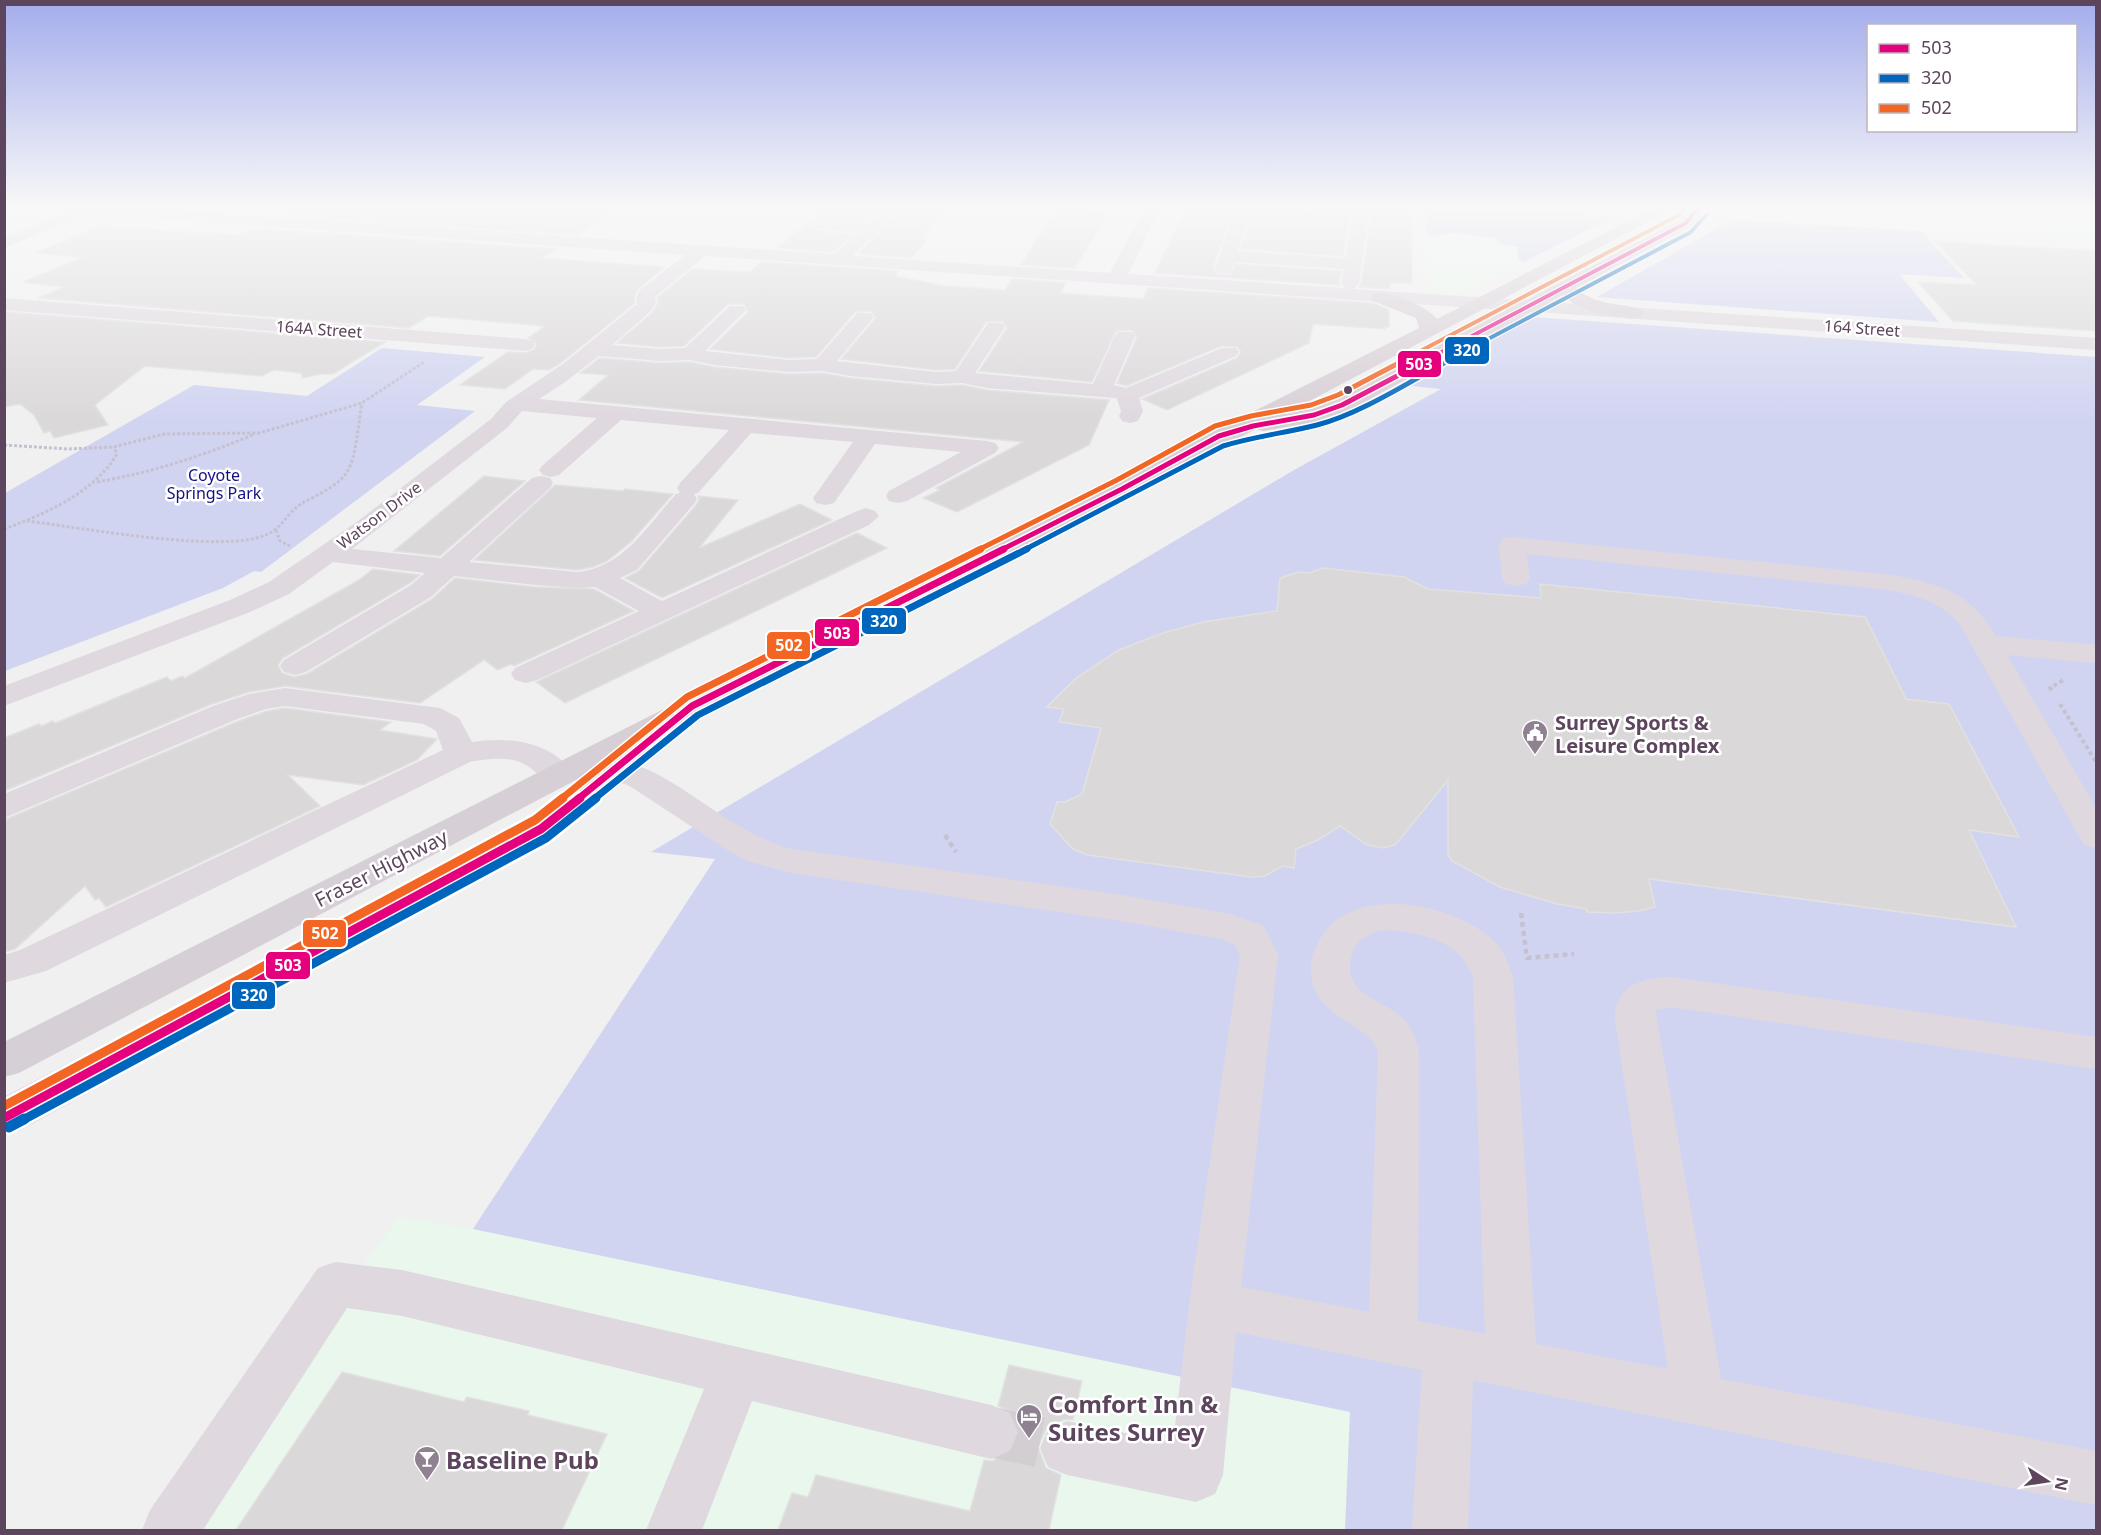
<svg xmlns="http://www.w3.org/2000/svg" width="2101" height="1535" font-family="'Noto Sans',sans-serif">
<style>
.commercial{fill:#eaf7ed}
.green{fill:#d1d4f1}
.building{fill:#dbd8da;stroke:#e2e1e2;stroke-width:1.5}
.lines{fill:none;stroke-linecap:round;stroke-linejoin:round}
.minor-tunnel{stroke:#d2ced2;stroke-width:50;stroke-dasharray:50 25;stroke-linecap:butt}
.path-far2{stroke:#c5c1d0;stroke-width:3;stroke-dasharray:3 2;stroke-linecap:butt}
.path-far1{stroke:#c5c1d0;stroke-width:4;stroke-dasharray:4 3;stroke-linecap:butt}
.path{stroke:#c5c1d0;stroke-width:4.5;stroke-dasharray:5 4;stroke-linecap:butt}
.minor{fill:#dfd9df;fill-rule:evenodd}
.major{fill:#d7cfd6;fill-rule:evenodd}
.bus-1-far3-casing{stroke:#fff;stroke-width:6}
.bus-1-far2-casing{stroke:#fff;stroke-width:8}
.bus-1-far1-casing{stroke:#fff;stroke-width:10}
.bus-1-casing{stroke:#fff;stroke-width:14}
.bus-2-far4-casing{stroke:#fff;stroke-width:6}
.bus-2-far3-casing{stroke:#fff;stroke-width:8}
.bus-2-far2-casing{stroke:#fff;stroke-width:10}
.bus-2-far1-casing{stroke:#fff;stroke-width:14}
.bus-2-casing{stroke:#fff;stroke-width:16}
.bus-3-far3-casing{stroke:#fff;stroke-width:6}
.bus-3-far2-casing{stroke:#fff;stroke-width:8}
.bus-3-far1-casing{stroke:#fff;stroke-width:10}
.bus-3-casing{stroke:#fff;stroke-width:14}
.bus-1-far3{stroke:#e5007d;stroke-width:4}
.bus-1-far2{stroke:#e5007d;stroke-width:5}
.bus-1-far1{stroke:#e5007d;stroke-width:7}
.bus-1{stroke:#e5007d;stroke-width:9}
.bus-2-far4{stroke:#0065bd;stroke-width:4}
.bus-2-far3{stroke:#0065bd;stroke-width:5}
.bus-2-far2{stroke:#0065bd;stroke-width:7}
.bus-2-far1{stroke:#0065bd;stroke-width:9}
.bus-2{stroke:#0065bd;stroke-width:11}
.bus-3-far3{stroke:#f26522;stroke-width:4}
.bus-3-far2{stroke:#f26522;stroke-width:5}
.bus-3-far1{stroke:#f26522;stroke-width:7}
.bus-3{stroke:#f26522;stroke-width:9}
.bus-dot{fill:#5d455d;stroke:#fff;stroke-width:2}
.labels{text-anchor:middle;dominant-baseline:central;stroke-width:5;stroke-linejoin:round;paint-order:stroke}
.far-street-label{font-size:16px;fill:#5d455d;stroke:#fff}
.far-park-label{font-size:16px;fill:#140f85;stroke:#fff}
.poi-label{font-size:20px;font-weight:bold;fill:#5d455d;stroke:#fff;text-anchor:start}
.street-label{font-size:20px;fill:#5d455d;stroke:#fff}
.near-poi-label{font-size:24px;font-weight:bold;fill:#5d455d;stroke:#fff;text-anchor:start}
.line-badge{stroke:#fff;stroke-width:2}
.badge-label{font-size:16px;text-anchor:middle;font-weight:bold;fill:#fff}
</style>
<rect width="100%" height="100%" fill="#eff0ef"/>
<!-- commercial -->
<g class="commercial">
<polygon points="1743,207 2096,207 2096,242 1723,218"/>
<polygon points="1427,217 1561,243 1464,292 1427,289"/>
<polygon points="400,1217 473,1229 1350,1412 1345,1530 156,1530"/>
</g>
<!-- green -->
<g class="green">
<polygon points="1427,207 1466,207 1616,216 1523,262 1519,260 1517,254 1518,247 1498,243 1497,238 1449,233 1435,237 1427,236"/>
<polygon points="1732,220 1921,231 1964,278 1899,274 1939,322 1597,297"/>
<polygon points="1532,317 2096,357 2096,1530 1345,1530 1350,1412 473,1229 715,859 651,852 1294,470 1441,389 1403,385"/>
<polygon points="382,348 485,357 417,405 475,411 261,572 254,571 223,588 5,671 5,493 194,385 307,396"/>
</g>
<!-- building -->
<g class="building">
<polygon points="298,207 621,207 578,235 281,215"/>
<polygon points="825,207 881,207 866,222 814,221 812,226 816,230 852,235 833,252 778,248"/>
<polygon points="904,207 947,207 920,239 927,240 911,258 858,254"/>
<polygon points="1186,207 1234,207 1213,268 1216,274 1230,275 1236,264 1341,271 1339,285 1155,273"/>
<polygon points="1318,207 1352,207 1343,256 1241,249 1254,208 1311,211 1317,210"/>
<polygon points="1372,207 1411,207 1412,283 1390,283 1390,289 1359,287 1361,284"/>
<polygon points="1056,209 1109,212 1075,268 1021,265"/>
<polygon points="100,226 237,235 254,228 558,249 542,258 665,267 639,288 634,297 635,303 562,362 549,370 533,369 505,389 460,385 508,352 525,353 534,350 537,344 528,338 545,326 428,316 409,328 38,298 63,287 23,282 83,257 35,253"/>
<polygon points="1934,241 2097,251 2097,331 1953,321 1918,282 1977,285"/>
<polygon points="761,262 898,271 895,276 944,286 963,287 1005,290 1012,279 1066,283 1060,293 1143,299 1148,288 1373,303 1389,310 1389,327 1385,327 1385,329 1313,324 1309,343 1167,410 1142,399 1237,358 1241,352 1238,347 1221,346 1126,386 1117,383 1137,337 1132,330 1116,331 1092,382 979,371 1007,328 1002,321 986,322 955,369 936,370 841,359 876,318 871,311 855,312 816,357 789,358 710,349 748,312 744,304 728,304 684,346 660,347 617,343 652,313 658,303 657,298 692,269 750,272"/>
<polygon points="6,312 385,342 333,374 321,374 303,378 301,373 274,370 261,376 145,366 95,405 108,425 54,438 50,431 44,433 34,415 20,404 4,407"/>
<polygon points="600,358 660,363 690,362 714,367 789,374 823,373 850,378 936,386 962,385 987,390 1109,400 1089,445 957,512 923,498 940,490 936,488 1023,442 579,400 608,375 580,373"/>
<polygon points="484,476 525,481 440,556 394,551"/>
<polygon points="555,485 623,491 625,489 673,494 631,542 607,561 593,567 577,570 474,560"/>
<polygon points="698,496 738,500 699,548 800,504 832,520 662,598 625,578 639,571 696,505 699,500"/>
<polygon points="857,533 887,548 565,703 536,682"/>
<polygon points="1323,568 1404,577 1428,589 1541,598 1540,584 1865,617 1906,699 1949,704 2019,837 1969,830 2016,927 1649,879 1655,907 1639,911 1615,913 1587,912 1587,909 1557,904 1500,887 1452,861 1448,855 1448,780 1396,844 1384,848 1367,845 1340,826 1318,840 1296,849 1294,868 1282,866 1265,876 1251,877 1088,855 1073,849 1050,824 1057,802 1065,802 1082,794 1101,728 1059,722 1064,709 1047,707 1076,678 1119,650 1163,633 1203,622 1277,611 1280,578 1298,572 1309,573"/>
<polygon points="373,569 420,575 410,583 283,658 278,665 282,673 294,677 307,674 432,599 455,578 535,587 594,589 634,611 514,666 511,664 498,670 484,660 420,703 285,686 249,692 212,704 4,791 4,738 39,724 41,726 53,721 55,723 167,677 171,681 182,676 185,678 359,580"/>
<polygon points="285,708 391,722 380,730 437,739 417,760 363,785 288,775 320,806 106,907 99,898 95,900 85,886 15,949 4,952 4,820 236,722 267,711"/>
<polygon points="1009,1365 1082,1381 1073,1420 1066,1419 1047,1427 1038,1447 1046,1468 1061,1475 1049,1530 778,1530 792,1493 808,1497 816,1475 970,1511 984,1460 992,1461 1011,1453 1020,1433 1012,1412 998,1406"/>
<polygon points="342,1372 464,1402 467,1397 529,1411 528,1415 607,1434 562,1530 236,1530"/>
</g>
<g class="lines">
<!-- minor-tunnel -->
<polyline class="minor-tunnel" points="991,1432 1067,1448"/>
<!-- path-far2 -->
<g class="path-far2">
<polyline points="4,445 68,449 114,447 164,434 259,433 362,403 424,362"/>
<path d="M97,482C154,472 202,456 255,434"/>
<path d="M27,521C78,527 226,555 268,534C283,527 287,513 301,504C316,495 340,486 348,470C356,458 359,419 362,403"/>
<path d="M4,529C45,514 94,493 117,454L114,447"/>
<polyline points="276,530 280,541 290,546"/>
</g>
<!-- path-far1 -->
<g class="path-far1">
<polyline points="2052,690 2050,688 2065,679"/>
<polyline points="2060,704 2096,762"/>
</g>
<!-- path -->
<g class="path">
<polyline points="945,835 956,852"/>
<polyline points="1521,913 1527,958 1574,954"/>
</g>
<!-- minor -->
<g class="minor">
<path d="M39,207H122L834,254L857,233L816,228L814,225L816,222L867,224L885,207H902L853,256L1110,273L1145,207H1161L1128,274L1345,288L1341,284L1344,269L1235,262L1230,273H1218L1215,269L1236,207H1252L1238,251L1345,258L1354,207H1370L1359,284L1353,289L2096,338V350L705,256L655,297L656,302L651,311L612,345L660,349L685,348L730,306H744L746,310L705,351L789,360L817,359L857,313H871L874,317L837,361L936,372L956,371L988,323H1002L1005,327L975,373L1093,384L1115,336L1118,332H1132L1135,336L1114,385L1126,388L1222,348H1236L1239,352L1236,356L1139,398L1143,411L1138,421L1130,423L1122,421L1119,416L1121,411L1117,399L1115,398L987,388L962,383L936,384L850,376L823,371L789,372L714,365L690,360L660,361L599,356L565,382L539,399L987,441L995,443L999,448L995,453L907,501L898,503L889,501L886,496L889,491L961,452L875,444L834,503L825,505L816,503L813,498L853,442L751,433L698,493L694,494L697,499L694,504L637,570L620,578L662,601L857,511L866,508L875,511L879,516L869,525L537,680L526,683L515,680L511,674L515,668L639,611L595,587L577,588L535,585L454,576L431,597L306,672L295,675L284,672L280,666L284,660L411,585L425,573L333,562L289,594L250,612L4,706V686L230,600L269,582L358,521L491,419L506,402L563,364L637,304L636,298L640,290L685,255L88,214L4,248V237L66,213L47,212ZM522,411L597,418L543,465L539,470L543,475L551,477L559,475L621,420L729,430L680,483L677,488L680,493L676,494C647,526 623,568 577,572L469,562L550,488L553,483L550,478L541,476L532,478L441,558L352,549L507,428Z"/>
<polygon points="4,298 525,339 532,341 535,345 532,349 525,351 4,310"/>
<path d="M1512,537L1892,575C1940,584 1970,592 1996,636L2096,645V663L2007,655L2096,808V848L2084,845L1961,626C1942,600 1910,594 1881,589L1526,554L1530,578L1526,584L1516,586L1506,584L1502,578L1499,545L1503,539Z"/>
<path d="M285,688L440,708L459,718L472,742C510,736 553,742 576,776L571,783C543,790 543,773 522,763C507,756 486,759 470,762L46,971L4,983V955L20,950L443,750L436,731L424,724L285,706L266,709L235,720L4,818V794L213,706L249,694Z"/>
<path d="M613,760C626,763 641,766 653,772C700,796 739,835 791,849L1122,895L1230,914L1264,926L1278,955L1241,1287L1369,1312L1378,1053C1372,1022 1313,1020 1311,972C1310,957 1316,945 1324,933C1359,883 1460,905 1497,944C1505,953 1509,966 1513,977L1536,1344L1668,1369L1615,1019C1615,986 1641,978 1671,977L2096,1037V1069L1671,1007L1655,1010L1721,1379L2096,1451V1505L1473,1380L1468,1530H1412L1422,1370L1236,1332L1223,1475L1215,1494L1196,1502L1067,1475L1048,1467L1040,1448L1048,1429L1067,1421L1173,1443L1189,1305L1240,955L1235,945L1222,939L1122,921L791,873L748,861L729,851L628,785L601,777L596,770L601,763ZM1383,930C1417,931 1462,940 1473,977L1485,1334L1418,1321L1419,1053C1417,1043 1414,1032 1407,1023C1386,997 1340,999 1352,954C1356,939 1370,933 1383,930Z"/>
<polygon points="335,1262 402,1270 991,1405 1010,1413 1018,1432 1010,1451 991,1459 752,1401 702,1530 646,1530 704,1389 402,1316 347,1308 203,1530 142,1530 150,1510 318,1268"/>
</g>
<!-- major -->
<path class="major" d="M1655,207H1676L1285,414L1309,409L1334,400L1680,220L1690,207H1707L1692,226L1576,288C1594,305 1618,303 1640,309L1643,313L1640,317L1633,319C1610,315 1580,313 1563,295L1350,410L1314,422L1264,431L1256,429L645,743L653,751L648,758L553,837L19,1131L4,1136V1097L529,821L591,772L19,1073L4,1077V1042L1419,328L1416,318L1373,301L1371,297L1373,293C1388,290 1429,307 1437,319Z"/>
<defs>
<polyline id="bus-1-far3" points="1432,357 1686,223 1699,207"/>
<polyline id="bus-1-far2" points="1001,550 1122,489 1219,436 1253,426 1314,415 1342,405 1435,356"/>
<polyline id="bus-1-far1" points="578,799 692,706 1004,549"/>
<polyline id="bus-1" points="4,1118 541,829 580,798"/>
<polyline id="bus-2-far4" points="1454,357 1691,232 1707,214"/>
<path id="bus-2-far3" d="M1024,550L1223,446C1255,436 1286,433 1317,425C1363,413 1415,378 1457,356"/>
<polyline id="bus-2-far2" points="594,799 698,715 1027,549"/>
<polyline id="bus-2-far1" points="21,1121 546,838 596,798"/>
<polyline id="bus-2" points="9,1127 24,1119"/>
<polyline id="bus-3-far3" points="1409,357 1679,215 1685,207"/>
<polyline id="bus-3-far2" points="978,550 1117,480 1215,426 1251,416 1311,405 1338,395 1412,356"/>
<polyline id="bus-3-far1" points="561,799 687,697 981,549"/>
<polyline id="bus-3" points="4,1106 535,820 563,798"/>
</defs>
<!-- bus-1-far3 casing -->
<use href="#bus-1-far3" class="bus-1-far3-casing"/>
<!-- bus-1-far2 casing -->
<use href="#bus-1-far2" class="bus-1-far2-casing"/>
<!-- bus-1-far1 casing -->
<use href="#bus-1-far1" class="bus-1-far1-casing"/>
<!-- bus-1 casing -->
<use href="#bus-1" class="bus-1-casing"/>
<!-- bus-2-far4 casing -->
<use href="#bus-2-far4" class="bus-2-far4-casing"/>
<!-- bus-2-far3 casing -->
<use href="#bus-2-far3" class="bus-2-far3-casing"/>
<!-- bus-2-far2 casing -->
<use href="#bus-2-far2" class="bus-2-far2-casing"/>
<!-- bus-2-far1 casing -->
<use href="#bus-2-far1" class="bus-2-far1-casing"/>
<!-- bus-2 casing -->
<use href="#bus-2" class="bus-2-casing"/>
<!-- bus-3-far3 casing -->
<use href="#bus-3-far3" class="bus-3-far3-casing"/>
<!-- bus-3-far2 casing -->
<use href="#bus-3-far2" class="bus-3-far2-casing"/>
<!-- bus-3-far1 casing -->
<use href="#bus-3-far1" class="bus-3-far1-casing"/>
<!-- bus-3 casing -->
<use href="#bus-3" class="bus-3-casing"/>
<!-- bus-1-far3 -->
<use href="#bus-1-far3" class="bus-1-far3"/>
<!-- bus-1-far2 -->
<use href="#bus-1-far2" class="bus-1-far2"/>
<!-- bus-1-far1 -->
<use href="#bus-1-far1" class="bus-1-far1"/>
<!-- bus-1 -->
<use href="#bus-1" class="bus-1"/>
<!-- bus-2-far4 -->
<use href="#bus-2-far4" class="bus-2-far4"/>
<!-- bus-2-far3 -->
<use href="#bus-2-far3" class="bus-2-far3"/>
<!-- bus-2-far2 -->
<use href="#bus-2-far2" class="bus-2-far2"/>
<!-- bus-2-far1 -->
<use href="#bus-2-far1" class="bus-2-far1"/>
<!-- bus-2 -->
<use href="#bus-2" class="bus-2"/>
<!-- bus-3-far3 -->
<use href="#bus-3-far3" class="bus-3-far3"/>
<!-- bus-3-far2 -->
<use href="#bus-3-far2" class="bus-3-far2"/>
<!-- bus-3-far1 -->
<use href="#bus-3-far1" class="bus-3-far1"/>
<!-- bus-3 -->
<use href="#bus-3" class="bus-3"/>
</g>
<!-- sky -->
<linearGradient id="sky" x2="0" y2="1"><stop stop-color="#a4adec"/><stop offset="0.49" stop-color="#f8f8f8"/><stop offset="1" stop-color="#f8f8f8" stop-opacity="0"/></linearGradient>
<rect width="2101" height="422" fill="url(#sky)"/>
<!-- icons -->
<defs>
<symbol id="civic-pin" viewBox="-11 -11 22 30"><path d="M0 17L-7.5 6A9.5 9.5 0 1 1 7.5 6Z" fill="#908190" stroke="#fff"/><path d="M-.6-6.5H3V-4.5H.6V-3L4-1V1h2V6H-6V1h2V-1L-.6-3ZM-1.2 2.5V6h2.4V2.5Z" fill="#fff"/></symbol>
<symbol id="hotel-pin" viewBox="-11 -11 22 30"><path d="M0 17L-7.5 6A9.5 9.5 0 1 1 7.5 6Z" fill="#908190" stroke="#fff"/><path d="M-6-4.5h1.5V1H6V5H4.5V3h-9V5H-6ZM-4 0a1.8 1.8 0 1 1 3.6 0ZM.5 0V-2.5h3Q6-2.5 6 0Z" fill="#fff"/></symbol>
<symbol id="bar-pin" viewBox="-11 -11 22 30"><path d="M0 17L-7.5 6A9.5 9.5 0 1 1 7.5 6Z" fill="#908190" stroke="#fff"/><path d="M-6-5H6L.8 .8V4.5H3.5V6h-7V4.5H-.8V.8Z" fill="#fff"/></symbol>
</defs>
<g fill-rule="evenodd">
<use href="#civic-pin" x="1520" y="718" width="30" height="40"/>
<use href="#hotel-pin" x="1014" y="1402" width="30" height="40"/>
<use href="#bar-pin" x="412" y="1444" width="30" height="40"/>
</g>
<!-- markers -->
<circle class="bus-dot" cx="1348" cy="390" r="5"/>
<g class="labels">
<!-- far-street labels -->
<g class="far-street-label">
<text transform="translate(1862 328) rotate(4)">164 Street</text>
<text transform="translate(319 329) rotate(4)">164A Street</text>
<text transform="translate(379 515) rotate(-37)">Watson Drive</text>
</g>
<!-- far-park labels -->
<g class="far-park-label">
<text x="214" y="475">Coyote<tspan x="214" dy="18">Springs Park</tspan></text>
</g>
<!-- poi labels -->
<g class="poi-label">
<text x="1555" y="722">Surrey Sports &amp;<tspan x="1555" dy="23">Leisure Complex</tspan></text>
</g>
<!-- street labels -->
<g class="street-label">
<text transform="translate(381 868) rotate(-27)">Fraser Highway</text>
</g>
<!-- near-poi labels -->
<g class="near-poi-label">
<text x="1048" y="1403">Comfort Inn &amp;<tspan x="1048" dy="28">Suites Surrey</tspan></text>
<text x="446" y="1459">Baseline Pub</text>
</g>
</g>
<g class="line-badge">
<rect x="1444" y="336" width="46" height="29" rx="6" fill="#0065bd"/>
<rect x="1397" y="350" width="45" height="28" rx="6" fill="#e5007d"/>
<rect x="861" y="607" width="46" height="28" rx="6" fill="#0065bd"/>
<rect x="814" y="618" width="46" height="29" rx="6" fill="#e5007d"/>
<rect x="766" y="631" width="45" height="29" rx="6" fill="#f26522"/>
<rect x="302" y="919" width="45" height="29" rx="6" fill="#f26522"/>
<rect x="265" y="951" width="46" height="29" rx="6" fill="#e5007d"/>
<rect x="231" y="981" width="45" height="29" rx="6" fill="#0065bd"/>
</g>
<g class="badge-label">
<text x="1467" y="356">320</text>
<text x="1419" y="370">503</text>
<text x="884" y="627">320</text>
<text x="837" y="639">503</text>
<text x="789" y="651">502</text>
<text x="325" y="939">502</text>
<text x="288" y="971">503</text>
<text x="254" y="1001">320</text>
</g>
<!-- border -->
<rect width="2101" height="1535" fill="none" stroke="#5d455d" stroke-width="12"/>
<!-- legend -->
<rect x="1867" y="24" width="210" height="108" fill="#ffffff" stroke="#beb5be" stroke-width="1.5"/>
<rect x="1879" y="44" width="30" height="9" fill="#e5007d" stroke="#beb5be" stroke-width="1.5"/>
<text x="1921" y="54" font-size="18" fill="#5d455d">503</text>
<rect x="1879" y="74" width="30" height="9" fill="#0065bd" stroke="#beb5be" stroke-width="1.5"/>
<text x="1921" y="84" font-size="18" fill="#5d455d">320</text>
<rect x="1879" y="104" width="30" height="9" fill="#f26522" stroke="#beb5be" stroke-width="1.5"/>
<text x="1921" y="114" font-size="18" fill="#5d455d">502</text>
<!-- north arrow -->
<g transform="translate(2047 1481) rotate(102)" stroke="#ffffff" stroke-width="4.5" paint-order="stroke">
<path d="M0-4.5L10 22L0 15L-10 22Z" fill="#5d455d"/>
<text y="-9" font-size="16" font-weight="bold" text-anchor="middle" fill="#5d455d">N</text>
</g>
</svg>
